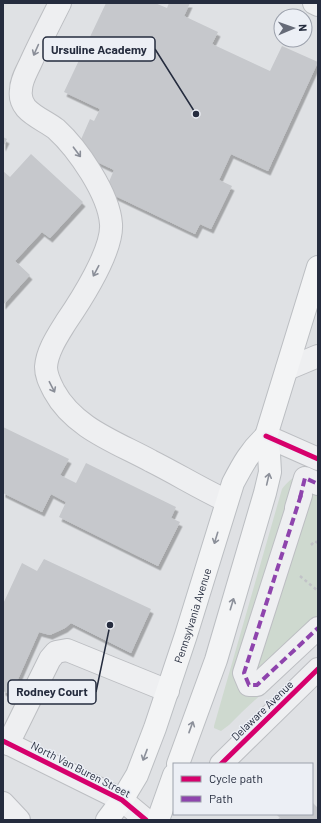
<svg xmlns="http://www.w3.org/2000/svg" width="321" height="823" font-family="Barlow,sans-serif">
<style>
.green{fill:#ced9cf}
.building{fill:#c6c8cc;filter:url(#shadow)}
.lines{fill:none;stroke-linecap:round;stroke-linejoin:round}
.minor-casing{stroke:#bcbec2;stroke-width:24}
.major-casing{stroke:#bbbec2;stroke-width:24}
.path{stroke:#c1c2c7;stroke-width:2.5;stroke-dasharray:3 3;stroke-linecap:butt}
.minor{stroke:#eeeff1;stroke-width:22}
.major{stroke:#f3f4f5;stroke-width:22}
.quiet{stroke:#8e44ad;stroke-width:4;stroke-dasharray:8 4;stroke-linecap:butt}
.cycleway-casing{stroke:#eceff5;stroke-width:8}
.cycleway{stroke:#d6006c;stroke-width:5}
.oneway{stroke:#8a8e98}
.oneway2{stroke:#8c909a}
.labels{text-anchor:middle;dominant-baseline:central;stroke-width:3;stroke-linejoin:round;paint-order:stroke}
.street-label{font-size:11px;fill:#252c3e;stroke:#eceff5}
.leader{fill:none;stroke:#252c3e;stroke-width:1.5}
.callout-dot{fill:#252c3e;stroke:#eceff5;stroke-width:1.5}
.callout{fill:#eceff5;stroke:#252c3e;stroke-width:1.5}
.callout-label{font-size:12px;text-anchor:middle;font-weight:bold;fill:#252c3e}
</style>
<defs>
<filter id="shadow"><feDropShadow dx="2.5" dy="4.5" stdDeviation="0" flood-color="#0004"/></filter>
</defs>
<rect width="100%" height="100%" fill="#dfe1e4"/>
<!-- green -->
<path class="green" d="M318,473V642L242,712L229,725L221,731L214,728V726L282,489C294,474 300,474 318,473Z"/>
<!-- building -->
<g class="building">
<polygon points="106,3 155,3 167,8 169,3 190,3 184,16 218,32 212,44 270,71 282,46 318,62 268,171 231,154 219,180 232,186 211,229 200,224 195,234 105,191 114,170 87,157 90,149 79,144 90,119 94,121 100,109 64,92"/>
<polygon points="3,137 7,139 3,147"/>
<polygon points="31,154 83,202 50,238 42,232 15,261 30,275 3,305 3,171 10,177"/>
<polygon points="3,427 69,459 60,475 76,483 86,463 176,507 171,518 180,522 158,566 59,517 66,502 51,494 42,512 3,493"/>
<polygon points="44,559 151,609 131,653 71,623 65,628 50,635 39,632 11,695 3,691 3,604 22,563 37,571"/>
<polygon points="312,802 318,808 318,820 282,820 276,814 312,814"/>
</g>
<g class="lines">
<defs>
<g id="minor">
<path d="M60,3C50,23 40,42 31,62C27,71 21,80 21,90C20,96 22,103 26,108C34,117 47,122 56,129C78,149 109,194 111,224C113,250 81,300 66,322C58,335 47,351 46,367C46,376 50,383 54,391C74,428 116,442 151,461C177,474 201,489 227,501"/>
<polyline points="314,3 318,5"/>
<polyline points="287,369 318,356"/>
<polyline points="266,436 318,459"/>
<polyline points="301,495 244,673 249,685 257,685 318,628"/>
<polyline points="296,508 305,478 318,484"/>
<polyline points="3,741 122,800 146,820"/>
<polyline points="8,744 50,659 56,652 67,650 168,691"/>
<polyline points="221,764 318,669"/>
<polyline points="3,803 19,820"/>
</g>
<g id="major">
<polyline points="178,764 216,660 265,493 270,472 269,454 266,436 318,267"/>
<path id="s1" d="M107,820L122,800L137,775L155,728L186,635L233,483C243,464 250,451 266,436"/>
<polyline points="158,820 174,775"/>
</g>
</defs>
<!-- minor casing -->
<use href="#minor" class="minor-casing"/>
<!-- major casing -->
<use href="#major" class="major-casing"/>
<!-- path -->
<g class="path">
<polyline points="311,545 315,541 318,543"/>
<polyline points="300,576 318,591"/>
</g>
<!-- minor -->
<use href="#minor" class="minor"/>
<!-- major -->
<use href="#major" class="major"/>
<!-- quiet -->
<g class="quiet">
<polyline points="301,495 244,673 249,685 257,685 318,628"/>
<polyline points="300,498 305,478 318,484"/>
</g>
<defs>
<g id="cycleway">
<polyline points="266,436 318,459"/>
<polyline points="3,741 122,800 146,820"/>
<polyline points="221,764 318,669"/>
</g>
</defs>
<!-- cycleway casing -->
<use href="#cycleway" class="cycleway-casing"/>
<!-- cycleway -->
<use href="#cycleway" class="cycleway"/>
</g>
<!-- one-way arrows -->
<defs><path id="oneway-shaft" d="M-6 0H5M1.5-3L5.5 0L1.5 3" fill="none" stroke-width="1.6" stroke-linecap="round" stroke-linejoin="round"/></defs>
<g class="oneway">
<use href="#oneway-shaft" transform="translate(36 50) rotate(114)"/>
<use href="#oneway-shaft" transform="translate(77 152) rotate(53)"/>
<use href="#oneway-shaft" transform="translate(96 271) rotate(118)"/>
<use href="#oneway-shaft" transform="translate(52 387) rotate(63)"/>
</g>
<g class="oneway2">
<use href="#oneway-shaft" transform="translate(268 479) rotate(-77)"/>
<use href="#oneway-shaft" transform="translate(216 538) rotate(107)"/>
<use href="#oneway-shaft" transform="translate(232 604) rotate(-73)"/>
<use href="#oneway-shaft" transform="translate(191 727) rotate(-70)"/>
<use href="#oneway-shaft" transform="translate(145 755) rotate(111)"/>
</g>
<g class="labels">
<!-- street labels -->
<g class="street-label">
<text stroke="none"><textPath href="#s1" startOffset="223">Pennsylvania Avenue</textPath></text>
<text transform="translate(262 710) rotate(-44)">Delaware Avenue</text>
<text transform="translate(81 769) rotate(27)">North Van Buren Street</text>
</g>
</g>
<!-- callouts -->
<path class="leader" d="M196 114L155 49M110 625L96 692"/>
<g class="callout-dot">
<circle cx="196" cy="114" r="4"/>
<circle cx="110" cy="625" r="4"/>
</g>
<g class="callout">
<rect x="43" y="37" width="112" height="24" rx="4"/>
<rect x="8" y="680" width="88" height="24" rx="4"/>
</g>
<g class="callout-label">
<text x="99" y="54">Ursuline Academy</text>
<text x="52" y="696">Rodney Court</text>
</g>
<!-- border -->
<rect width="321" height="823" fill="none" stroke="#252c3e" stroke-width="8"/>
<!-- legend -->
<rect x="173" y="763" width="140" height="52" fill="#eceff5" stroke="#9ca1ac"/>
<rect x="181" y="776" width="20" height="6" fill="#d6006c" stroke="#9ca1ac"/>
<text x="209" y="783" font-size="12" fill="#252c3e">Cycle path</text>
<rect x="181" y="796" width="20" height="6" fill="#8e44ad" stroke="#9ca1ac"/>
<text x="209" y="803" font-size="12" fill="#252c3e">Path</text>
<!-- north arrow -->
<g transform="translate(293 28) rotate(88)"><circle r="19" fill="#eceff5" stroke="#9ca1ac"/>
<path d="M0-3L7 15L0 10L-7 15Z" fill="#666b78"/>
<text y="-6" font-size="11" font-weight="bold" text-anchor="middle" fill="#252c3e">N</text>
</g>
</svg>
